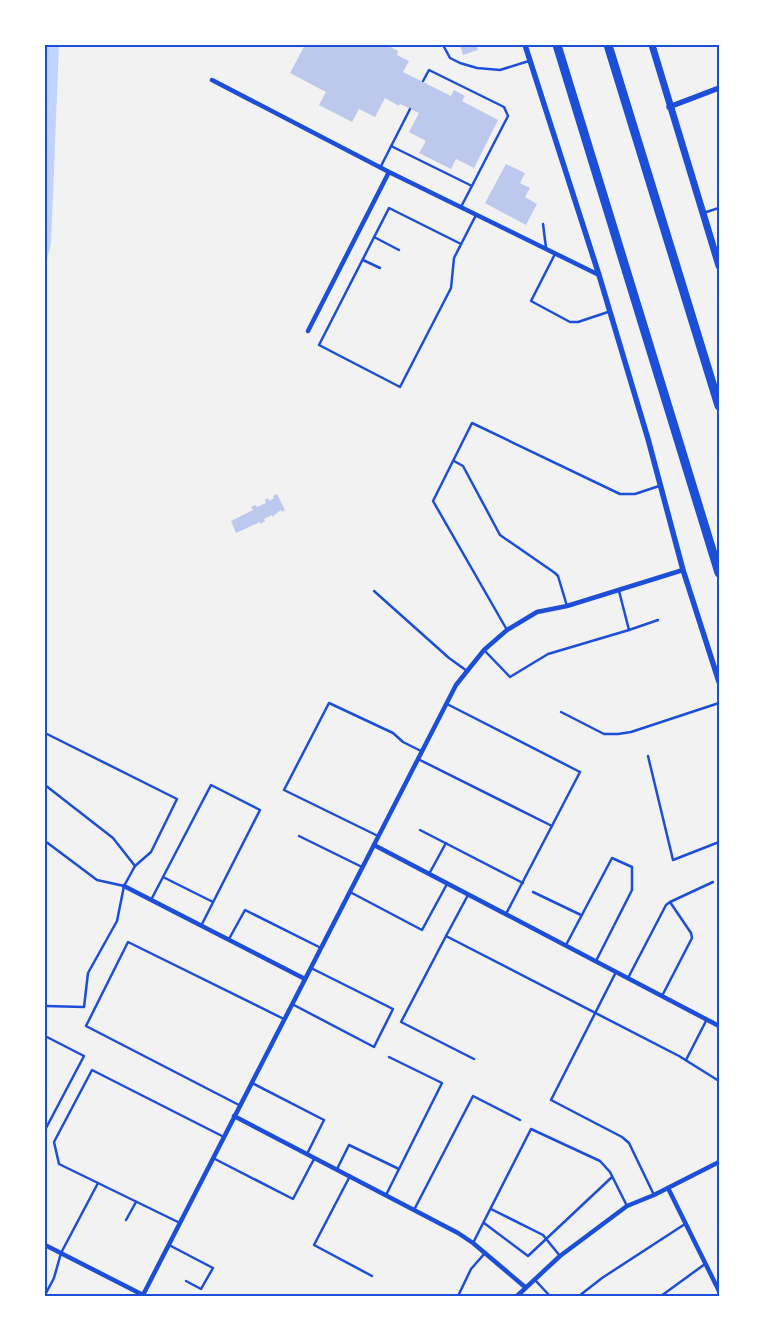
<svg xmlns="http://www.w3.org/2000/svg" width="764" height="1341" font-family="Helvetica,sans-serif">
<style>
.water{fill:#bfd3fe}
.building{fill:#bdc9ec}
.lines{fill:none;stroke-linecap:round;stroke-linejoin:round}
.service{stroke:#1d4ed8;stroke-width:2.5}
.minor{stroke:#1d4ed8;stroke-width:4.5}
.tertiary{stroke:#1d4ed8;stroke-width:5.5}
.secondary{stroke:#1d4ed8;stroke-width:7}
.motorway{stroke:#1d4ed8;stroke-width:9}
.neatline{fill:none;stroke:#1d4ed8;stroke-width:2}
</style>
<rect width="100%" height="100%" fill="#f2f2f2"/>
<!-- water -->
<polygon class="water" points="45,45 59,45 51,244 45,267"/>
<!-- building -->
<g class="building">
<polygon points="305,45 387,45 398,51 397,55 409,61 403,72 451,96 454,90 465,96 462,101 498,120 474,168 456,159 451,169 419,153 426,141 409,132 419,113 400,104 399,106 385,98 375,117 359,109 352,122 319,105 326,92 290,73"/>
<polygon points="460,45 476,45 478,50 463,55"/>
<polygon points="506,164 525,173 520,183 530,188 525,197 537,204 526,225 485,203"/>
<polygon points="277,494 285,510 282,512 281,510 272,517 272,515 264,519 265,521 260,524 260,522 236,533 231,521 253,510 251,507 256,505 257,507 266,503 265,500 268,498 269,501 274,498 273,496"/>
</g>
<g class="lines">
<!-- service -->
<g class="service">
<polyline points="443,45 450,58 460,63 477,68 500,70 529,61"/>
<polyline points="423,81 429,70 504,107 508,116 461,207"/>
<polyline points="391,146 472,186"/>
<polyline points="380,168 410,109"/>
<polyline points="703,213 719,208"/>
<polyline points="543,224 546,248"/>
<polyline points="374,237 399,250"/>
<polyline points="461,244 389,208 319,345 400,387 451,288 454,258 476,215"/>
<polyline points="555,254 531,301 570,322 578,322 608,312"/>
<polyline points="363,260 380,268"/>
<polyline points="454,461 463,466 500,535 555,573 558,576 567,606"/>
<polyline points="374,591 449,658 467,671"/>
<polyline points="619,591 629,630 658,620"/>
<polyline points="507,630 433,501 472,423 620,494 635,494 659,486"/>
<polyline points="484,650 510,677 548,654 629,630"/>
<polyline points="447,704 580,772 506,914"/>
<polyline points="561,712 604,734 618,734 631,732 719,703"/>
<polyline points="45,733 177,799 151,852 135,866"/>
<polyline points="648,756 673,860 719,842"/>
<polyline points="418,759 552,826"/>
<polyline points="45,785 113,838 135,866 124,886 117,921 88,973 84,1007 45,1006"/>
<polyline points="420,830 523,883"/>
<polyline points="299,836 362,867"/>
<polyline points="378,836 284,790 329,703 393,733 403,742 421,751"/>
<polyline points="45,841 97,880 124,886"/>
<polyline points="429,874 446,843"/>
<polyline points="163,877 213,902"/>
<polyline points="350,892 422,930 447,884"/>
<polyline points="533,892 581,915"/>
<polyline points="468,895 446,936 679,1056 719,1081"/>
<polyline points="151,900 211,785 260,810 201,926"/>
<polyline points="670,902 713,882"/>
<polyline points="446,936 401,1022 474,1059"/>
<polyline points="229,939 245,910 321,948"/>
<polyline points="566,945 612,858 632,867 632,890 596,961"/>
<polyline points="616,972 551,1100 622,1137 629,1143 654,1195"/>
<polyline points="628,978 666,905 670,902 691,933 692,938 662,996"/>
<polyline points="292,1004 374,1047 393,1009 311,968"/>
<polyline points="45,1036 84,1056 45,1130"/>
<polyline points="686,1060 707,1019"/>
<polyline points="252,1083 324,1120 307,1154"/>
<polyline points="239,1105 86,1026 128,942 284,1019"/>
<polyline points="213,1158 293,1199 314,1159"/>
<polyline points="337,1169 349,1145 399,1169"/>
<polyline points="350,1176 314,1245 372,1276"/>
<polyline points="386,1195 442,1083 389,1057"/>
<polyline points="491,1209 543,1235 560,1256"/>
<polyline points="414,1210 473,1096 520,1120"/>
<polyline points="126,1220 136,1202"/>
<polyline points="180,1223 59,1164 54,1142 92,1070 224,1137"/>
<polyline points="484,1223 528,1256 612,1177"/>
<polyline points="473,1243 531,1129 600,1161 610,1172 627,1206"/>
<polyline points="169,1245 213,1268 201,1289 186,1281"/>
<polyline points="534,1279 550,1296"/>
<polyline points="459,1294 471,1269 485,1253"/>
<polyline points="45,1295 54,1278 61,1253 98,1183"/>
<polyline points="579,1296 602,1278 685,1224"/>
<polyline points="661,1296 705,1264"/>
</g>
<!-- minor -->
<g class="minor">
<polyline points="212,80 389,172 599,275"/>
<polyline points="308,331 389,172"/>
<polyline points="374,845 719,1026"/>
<polyline points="124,886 305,979"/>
<polyline points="234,1116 458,1233 473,1243 525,1287"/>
<polyline points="668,1188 719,1291"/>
<polyline points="45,1245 145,1296"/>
<polyline points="143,1295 456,685 484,650 507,630 537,612 567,606 683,570"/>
<polyline points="517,1296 560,1256 627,1206 654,1195 719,1162"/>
</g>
<!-- tertiary -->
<g class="tertiary">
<polyline points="525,45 599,275 648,439 683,570 719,682"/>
<polyline points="669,107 719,88"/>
</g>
<!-- secondary -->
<polyline class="secondary" points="652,45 719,266"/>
<!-- motorway -->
<g class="motorway">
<polyline points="557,45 719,573"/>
<polyline points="608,45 719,406"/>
</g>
</g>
<!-- border -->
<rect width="764" height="1341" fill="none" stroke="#ffffff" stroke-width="92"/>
<rect x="46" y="46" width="672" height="1249" class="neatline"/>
</svg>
